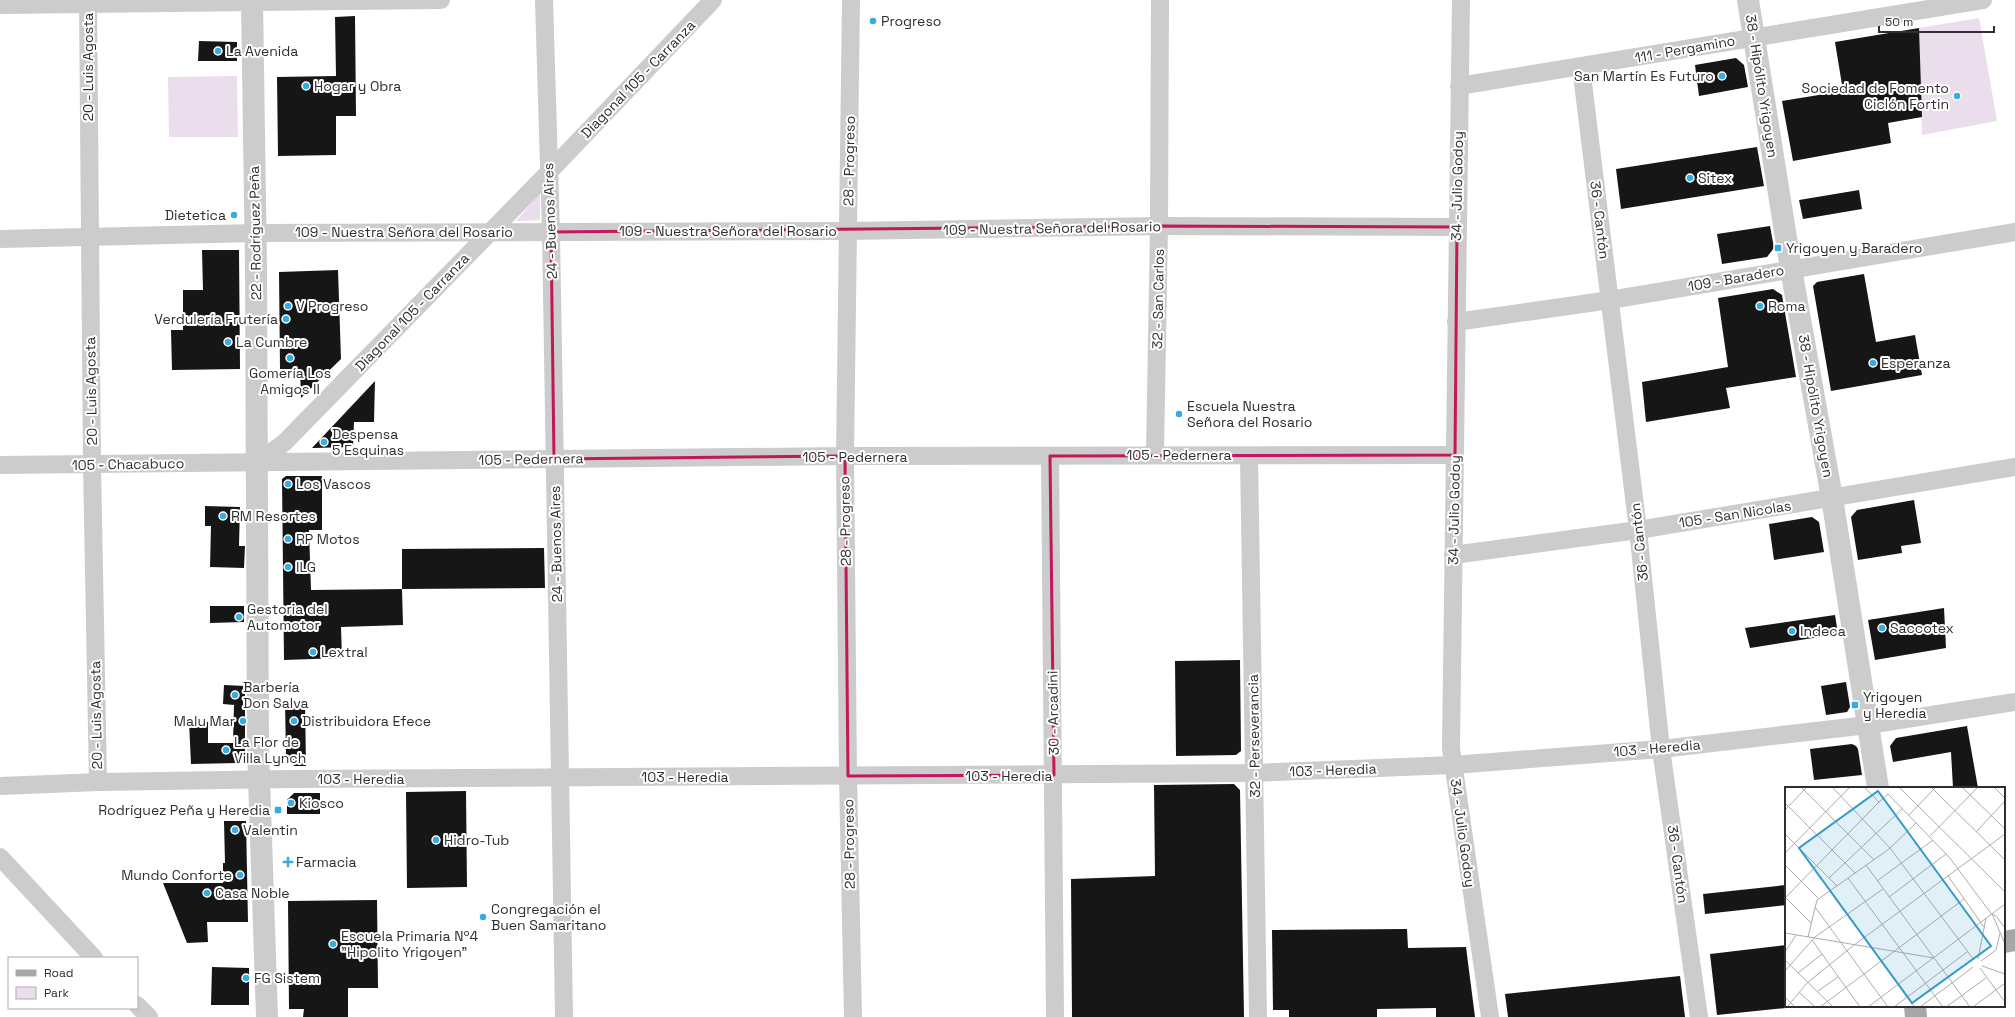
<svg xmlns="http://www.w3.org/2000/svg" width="2015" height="1017" font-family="'Space Grotesk',sans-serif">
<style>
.green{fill:#eadeec}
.building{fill:#161616}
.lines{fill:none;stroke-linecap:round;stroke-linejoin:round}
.minor{stroke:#ccc;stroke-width:18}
.tertiary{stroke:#ccc;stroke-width:22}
.primary{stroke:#a7a7a7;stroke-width:22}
.marked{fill:none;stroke:#c2185b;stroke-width:3;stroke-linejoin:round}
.poi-dot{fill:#35ade3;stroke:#fff;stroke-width:1.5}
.labels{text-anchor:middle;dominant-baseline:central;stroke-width:4;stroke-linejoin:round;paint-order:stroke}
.poi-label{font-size:14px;fill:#2f2f2f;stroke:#fff;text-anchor:start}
.street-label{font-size:14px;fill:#2f2f2f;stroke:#fff}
.inset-road{fill:none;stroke:#acacac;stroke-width:1}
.view{fill:#349ac8;fill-opacity:0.15;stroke:#349ac8;stroke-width:2}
.inset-edge{fill:none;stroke:#2f2f2f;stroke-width:2}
</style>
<rect width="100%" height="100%" fill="#fff"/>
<!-- green -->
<g class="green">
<polygon points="1979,18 1997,121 1922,135 1919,28"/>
<polygon points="237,76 238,137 169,137 168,77"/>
<polygon points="540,193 540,220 516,221"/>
</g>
<!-- building -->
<g class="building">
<polygon points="355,16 356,116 336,116 336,155 278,156 277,77 336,76 335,17"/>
<polygon points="1919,28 1922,117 1888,123 1891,143 1793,161 1782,101 1843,91 1835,42"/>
<polygon points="199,41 237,42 237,61 198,61"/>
<polygon points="1736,58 1744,65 1748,87 1699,96 1695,65"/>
<polygon points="1757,147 1764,186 1621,209 1616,169"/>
<polygon points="1859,190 1862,209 1803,219 1799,200"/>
<polygon points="1770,226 1774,248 1767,257 1722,264 1717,234"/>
<polygon points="202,250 239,250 240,369 172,370 171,330 183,330 183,290 203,290"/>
<polygon points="338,270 341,359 301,398 300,369 280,369 279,272"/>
<polygon points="1864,274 1876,342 1915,335 1922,375 1831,391 1813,286 1817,282"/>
<polygon points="1773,289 1782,295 1796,377 1726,388 1730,408 1646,422 1642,382 1728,367 1718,298"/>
<polygon points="375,381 374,422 354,422 353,447 312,448"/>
<polygon points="286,476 322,476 322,530 309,530 311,590 402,589 403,625 341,627 342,658 284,660 282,479"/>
<polygon points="1914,500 1921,543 1901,546 1902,553 1858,560 1851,517 1857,510"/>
<polygon points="205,506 240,507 239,546 245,546 244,568 210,567 211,526 205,526"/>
<polygon points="1812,517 1819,522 1824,552 1774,560 1769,524"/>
<polygon points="544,548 545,588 402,589 402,549"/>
<polygon points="210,606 244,606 244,622 210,623"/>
<polygon points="1944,608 1946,648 1875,660 1868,620"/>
<polygon points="1835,615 1838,634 1750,648 1745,628"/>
<polygon points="1240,660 1241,751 1236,755 1176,756 1175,661"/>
<polygon points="1846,682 1850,707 1847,712 1826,715 1821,686"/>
<polygon points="224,685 245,686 245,757 239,763 191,764 189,722 208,722 208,743 233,743 234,705 223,704"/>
<polygon points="285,701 305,701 306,766 294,766 286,757"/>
<polygon points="1967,726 1978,788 1953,788 1951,752 1893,762 1890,746 1896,738"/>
<polygon points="1852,744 1856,746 1858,749 1862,775 1814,780 1810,749"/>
<polygon points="1234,784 1240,790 1244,1017 1072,1017 1071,879 1155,876 1154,785"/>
<polygon points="466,791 467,887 407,888 406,792"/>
<polygon points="294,793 320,793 320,814 287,814 287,800"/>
<polygon points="224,821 246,821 248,922 207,922 208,942 187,943 163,883 223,883 223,863 225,863"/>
<polygon points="1786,885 1786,905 1705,914 1703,894"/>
<polygon points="377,900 378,988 348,988 348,1017 303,1017 304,1009 289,1009 288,901"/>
<polygon points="1407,929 1408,948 1466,947 1475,1017 1436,1017 1436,1008 1377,1009 1377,1017 1289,1017 1289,1010 1273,1010 1272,930"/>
<polygon points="1786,945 1786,1008 1717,1015 1710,954"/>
<polygon points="212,967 249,968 249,1005 211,1005"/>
<polygon points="1680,976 1685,1017 1508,1017 1505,994"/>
</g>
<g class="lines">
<!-- minor -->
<g class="minor">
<polyline points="88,0 92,465 98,782"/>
<polyline points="544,0 551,232 564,1017"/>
<polyline points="851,0 845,456 848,776 853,1017"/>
<polyline points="1461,0 1451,748 1490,1017"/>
<polyline points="0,5 441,0"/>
<polyline points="1581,67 1638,530 1661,749 1699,1017"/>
<polyline points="1459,86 1983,0"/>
<polyline points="0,239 255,233 847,231 1159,226 1457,227"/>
<polyline points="1456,322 1610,300 2015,232"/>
<polyline points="1155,454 1159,226 1160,0"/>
<polyline points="1050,456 1055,1017"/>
<polyline points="1249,456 1258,1017"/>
<polyline points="256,463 284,443 548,173 713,0"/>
<polyline points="0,465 845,456 1455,455"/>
<polyline points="1453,555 1638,530 2015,467"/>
<polyline points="0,786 98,782 294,779 1254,773 1453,765 1661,749 1868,725 2015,702"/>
<polyline points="0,857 94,958"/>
<polyline points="137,1005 149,1017"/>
</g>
<!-- tertiary -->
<g class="tertiary">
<polyline points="252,0 256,268 258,748 267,1017"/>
<polyline points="1748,0 1791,269 1832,498 1878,788"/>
</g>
<!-- primary -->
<g class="primary">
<polyline points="2004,942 2015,940"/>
<polyline points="1915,1006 1916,1017"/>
</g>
</g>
<!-- marked area -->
<path class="marked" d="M1159,226L1457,227L1455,455L1050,456L1054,775L848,776L845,456L554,459L551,232Z"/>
<!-- markers -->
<g class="poi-dot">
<circle cx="873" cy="21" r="4"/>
<circle cx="218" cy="51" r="4"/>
<circle cx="1722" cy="76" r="4"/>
<circle cx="306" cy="86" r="4"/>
<circle cx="1957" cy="96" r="4"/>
<circle cx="1690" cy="178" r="4"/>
<circle cx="234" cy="215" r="4"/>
<rect x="1774" y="244" width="8" height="8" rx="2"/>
<circle cx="288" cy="306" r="4"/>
<circle cx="1760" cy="306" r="4"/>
<circle cx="286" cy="319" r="4"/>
<circle cx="228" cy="342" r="4"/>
<circle cx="290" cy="358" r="4"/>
<circle cx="1873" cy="363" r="4"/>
<circle cx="1179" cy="414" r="4"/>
<circle cx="324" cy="442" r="4"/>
<circle cx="288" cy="484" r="4"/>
<circle cx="223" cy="516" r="4"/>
<circle cx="288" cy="539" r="4"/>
<circle cx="288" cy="567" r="4"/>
<circle cx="239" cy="617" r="4"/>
<circle cx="1882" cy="628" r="4"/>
<circle cx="1792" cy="631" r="4"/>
<circle cx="313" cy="652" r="4"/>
<circle cx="235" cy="695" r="4"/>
<rect x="1851" y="701" width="8" height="8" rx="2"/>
<circle cx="243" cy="721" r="4"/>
<circle cx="294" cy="721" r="4"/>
<circle cx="226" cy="750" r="4"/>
<circle cx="291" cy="803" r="4"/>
<rect x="274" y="806" width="8" height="8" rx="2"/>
<circle cx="235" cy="830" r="4"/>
<circle cx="436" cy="840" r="4"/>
<path d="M286 856h4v4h4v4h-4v4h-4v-4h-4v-4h4z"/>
<circle cx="240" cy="875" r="4"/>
<circle cx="207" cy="893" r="4"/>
<circle cx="483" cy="917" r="4"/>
<circle cx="333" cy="944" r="4"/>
<circle cx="246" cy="978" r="4"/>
</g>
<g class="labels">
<!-- poi labels -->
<g class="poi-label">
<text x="881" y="21">Progreso</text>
<text x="226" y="51">La Avenida</text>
<text x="1714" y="76" text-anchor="end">San Martín Es Futuro</text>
<text x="314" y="86">Hogar y Obra</text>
<text x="1949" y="88" text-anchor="end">Sociedad de Fomento<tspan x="1949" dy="16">Ciclón Fortin</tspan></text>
<text x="1698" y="178">Sitex</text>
<text x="226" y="215" text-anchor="end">Dietetica</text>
<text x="1786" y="248">Yrigoyen y Baradero</text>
<text x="296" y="306">V Progreso</text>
<text x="1768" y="306">Roma</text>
<text x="278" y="319" text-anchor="end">Verdulería Frutería</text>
<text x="236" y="342">La Cumbre</text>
<text x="1881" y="363">Esperanza</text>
<text x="290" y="373" text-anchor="middle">Gomería Los<tspan x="290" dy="16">Amigos II</tspan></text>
<text x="1187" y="406">Escuela Nuestra<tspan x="1187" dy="16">Señora del Rosario</tspan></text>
<text x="332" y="434">Despensa<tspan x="332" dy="16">5 Esquinas</tspan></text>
<text x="296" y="484">Los Vascos</text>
<text x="231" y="516">RM Resortes</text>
<text x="296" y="539">RP Motos</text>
<text x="296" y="567">ILG</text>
<text x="247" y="609">Gestoria del<tspan x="247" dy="16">Automotor</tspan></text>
<text x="1890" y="628">Saccotex</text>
<text x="1800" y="631">Indeca</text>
<text x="321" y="652">Lextral</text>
<text x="243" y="687">Barbería<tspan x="243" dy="16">Don Salva</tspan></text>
<text x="1863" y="697">Yrigoyen<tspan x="1863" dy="16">y Heredia</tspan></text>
<text x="235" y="721" text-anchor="end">Malu Mar</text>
<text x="302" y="721">Distribuidora Efece</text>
<text x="234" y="742">La Flor de<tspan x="234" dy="16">Villa Lynch</tspan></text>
<text x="299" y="803">Kiosco</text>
<text x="270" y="810" text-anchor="end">Rodríguez Peña y Heredia</text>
<text x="243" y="830">Valentin</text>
<text x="444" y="840">Hidro-Tub</text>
<text x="296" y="862">Farmacia</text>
<text x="232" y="875" text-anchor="end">Mundo Conforte</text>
<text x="215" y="893">Casa Noble</text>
<text x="491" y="909">Congregación el<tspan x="491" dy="16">Buen Samaritano</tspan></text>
<text x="341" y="936">Escuela Primaria Nº4<tspan x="341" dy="16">"Hipolito Yrigoyen"</tspan></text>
<text x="254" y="978">FG Sistem</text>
</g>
<!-- street labels -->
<g class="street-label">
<text transform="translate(1685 49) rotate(-10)">111 - Pergamino</text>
<text transform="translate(88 67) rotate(-90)">20 - Luis Agosta</text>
<text transform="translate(638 79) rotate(-46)">Diagonal 105 - Carranza</text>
<text transform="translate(1762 86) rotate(81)">38 - Hipólito Yrigoyen</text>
<text transform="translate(849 161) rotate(-89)">28 - Progreso</text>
<text transform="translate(1457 186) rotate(-89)">34 - Julio Godoy</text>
<text transform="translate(1600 220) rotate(83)">36 - Cantón</text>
<text transform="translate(550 221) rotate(-92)">24 - Buenos Aires</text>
<text transform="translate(1052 228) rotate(-1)">109 - Nuestra Señora del Rosario</text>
<text x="728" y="231">109 - Nuestra Señora del Rosario</text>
<text x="404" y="232">109 - Nuestra Señora del Rosario</text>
<text transform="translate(255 233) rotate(-91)">22 - Rodríguez Peña</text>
<text transform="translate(1736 278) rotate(-10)">109 - Baradero</text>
<text transform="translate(1158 299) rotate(-89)">32 - San Carlos</text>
<text transform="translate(412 312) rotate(-46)">Diagonal 105 - Carranza</text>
<text transform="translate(91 391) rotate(-91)">20 - Luis Agosta</text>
<text transform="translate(1816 406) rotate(80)">38 - Hipólito Yrigoyen</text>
<text x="1179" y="455">105 - Pedernera</text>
<text x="855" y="457">105 - Pedernera</text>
<text transform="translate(531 459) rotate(-1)">105 - Pedernera</text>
<text transform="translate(128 464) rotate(-1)">105 - Chacabuco</text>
<text transform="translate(1454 510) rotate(-89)">34 - Julio Godoy</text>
<text transform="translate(1735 514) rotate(-9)">105 - San Nicolas</text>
<text transform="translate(845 521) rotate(-91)">28 - Progreso</text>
<text transform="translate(1639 542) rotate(-96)">36 - Cantón</text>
<text transform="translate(556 544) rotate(-91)">24 - Buenos Aires</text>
<text transform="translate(1053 713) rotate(-91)">30 - Arcadini</text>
<text transform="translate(96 715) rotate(-91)">20 - Luis Agosta</text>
<text transform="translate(1254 736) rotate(-91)">32 - Perseverancia</text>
<text transform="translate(1657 748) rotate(-5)">103 - Heredia</text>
<text transform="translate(1333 770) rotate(-2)">103 - Heredia</text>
<text x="1009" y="776">103 - Heredia</text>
<text x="685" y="777">103 - Heredia</text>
<text x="361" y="779">103 - Heredia</text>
<text transform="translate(1463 833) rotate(82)">34 - Julio Godoy</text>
<text transform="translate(849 844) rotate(-91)">28 - Progreso</text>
<text transform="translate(1678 864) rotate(82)">36 - Cantón</text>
</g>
</g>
<!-- overview -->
<g transform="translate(1785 787)">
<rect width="220" height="220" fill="#fff"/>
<path class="inset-road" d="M16,0L89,73M47,0L105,61L189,173M79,0L94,15L103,7L164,70L208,129L220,157M114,0L220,105M146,0L220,73M177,0L220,42M209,0L220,11M0,16L70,86M0,23L22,0M124,28L151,0M191,45L220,14M0,47L52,99M145,49L193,0M0,66L65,0M0,78L33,111M81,78L185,220M163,89L199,140M44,91L117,22M63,91L158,220M92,94L148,53M45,104L130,220M0,110L26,136M104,110L161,67M0,111L94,15M30,120L103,220M207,127L211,129L220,141M0,146L149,171M23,150L32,113L104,62L131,36M27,153L75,220M0,165L11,148M193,172L201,131M0,173L48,220M196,174L211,163L215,146M197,179L220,187M195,181L220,215M0,184L30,150L98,102M13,186L37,167M33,204L53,190M14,205L30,220M0,210L10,220M2,220L22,196L69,158L220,47M35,220L179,112M83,220L220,117M109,220L182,165M135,220L188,180M161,220L201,191M188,220L220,196"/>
<path class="view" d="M93,4L206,159L127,216L14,61Z"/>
<rect width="220" height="220" class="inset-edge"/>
</g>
<!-- legend -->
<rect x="8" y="957" width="130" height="52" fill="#ffffff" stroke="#acacac"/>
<rect x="16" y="970" width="20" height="6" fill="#a7a7a7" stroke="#acacac"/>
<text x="44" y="977" font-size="12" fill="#2f2f2f">Road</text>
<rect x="16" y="987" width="20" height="12" fill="#eadeec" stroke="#acacac"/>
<text x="44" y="997" font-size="12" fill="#2f2f2f">Park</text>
<!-- scale -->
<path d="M1879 26v6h115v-6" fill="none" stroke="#2f2f2f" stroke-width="2"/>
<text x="1885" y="26" font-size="12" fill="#2f2f2f" stroke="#ffffff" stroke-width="3" paint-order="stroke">50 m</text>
</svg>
